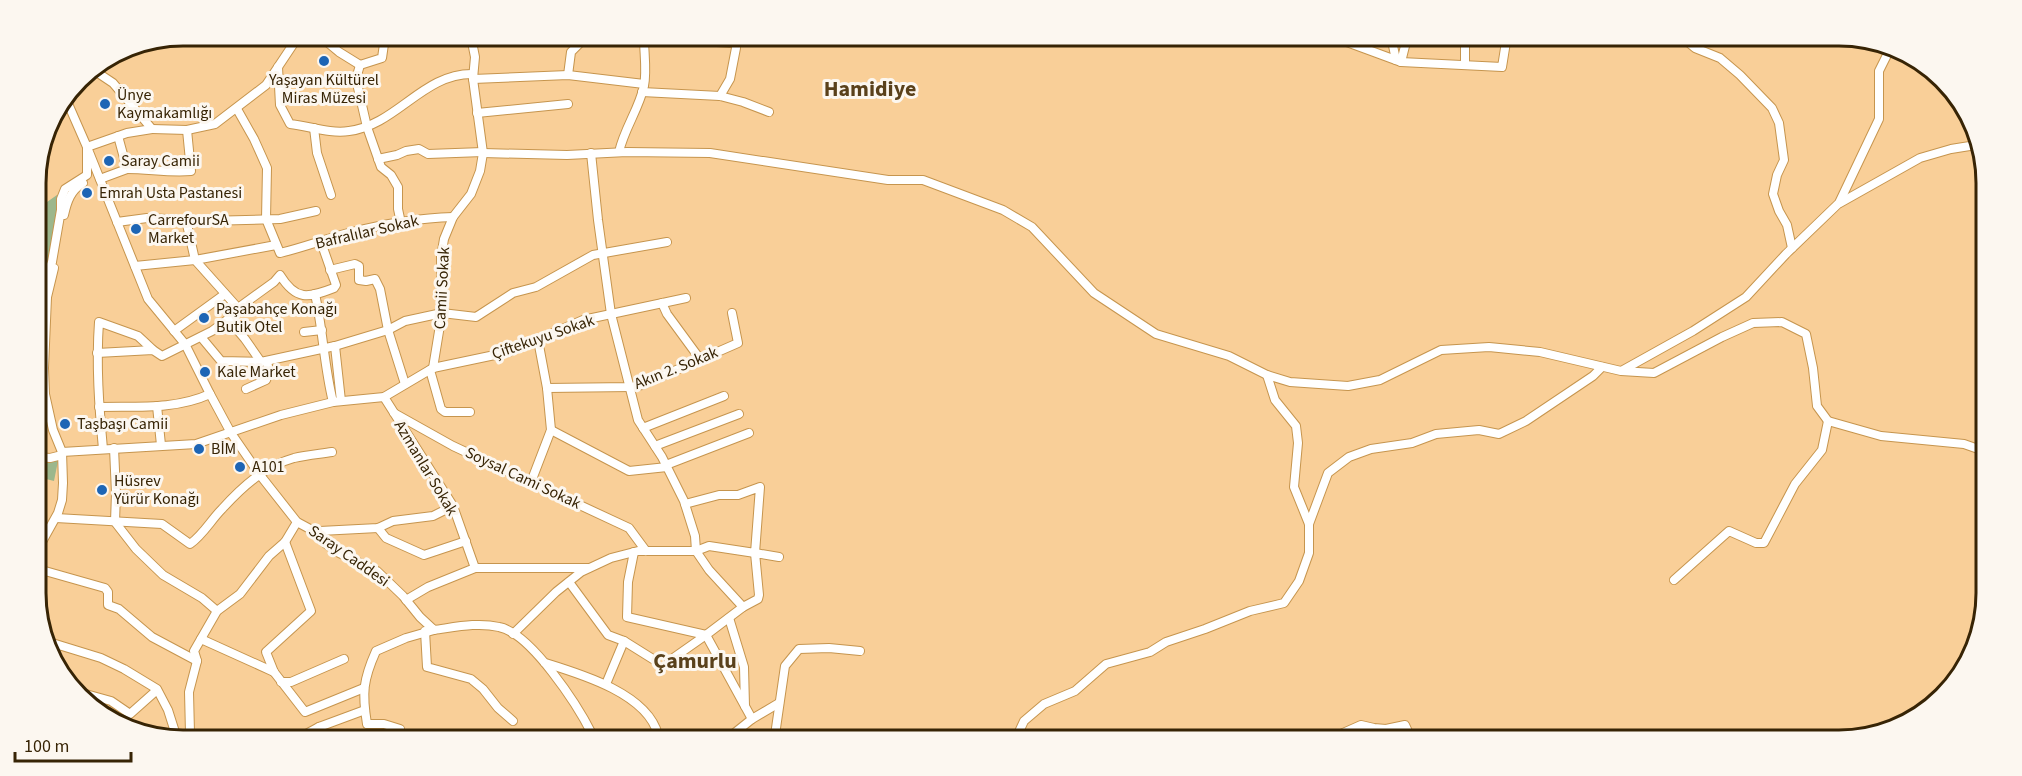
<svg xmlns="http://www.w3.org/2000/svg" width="2022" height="776" font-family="'Source Sans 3',sans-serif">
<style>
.green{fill:#9cb78c}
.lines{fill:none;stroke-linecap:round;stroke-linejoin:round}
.minor-casing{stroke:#c6954e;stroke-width:10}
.minor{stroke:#fff;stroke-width:8}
.poi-dot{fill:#1d65b5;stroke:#fcf7f0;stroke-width:2}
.labels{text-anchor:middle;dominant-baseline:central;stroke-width:6;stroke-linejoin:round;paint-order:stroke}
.poi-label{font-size:16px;fill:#372405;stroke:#fcf7f0;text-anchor:start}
.street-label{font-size:16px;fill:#372405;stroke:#fcf7f0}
.district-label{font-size:22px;font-weight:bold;fill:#5a411b;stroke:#fcf7f0}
.rim{fill:none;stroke:#372405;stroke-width:3}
</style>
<rect width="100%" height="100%" fill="#f9cf98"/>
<!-- green -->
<g class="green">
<path d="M57,195C61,227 48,262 37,292V204L47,202Z"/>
<polygon points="43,458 58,461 54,481 38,477"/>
</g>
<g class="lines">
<defs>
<g id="minor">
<polyline points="321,37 339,52 360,65"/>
<polyline points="385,37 382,58 360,65 356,79 367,127 381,167 391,175 398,187 398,209 401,223"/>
<polyline points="644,41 702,41 731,43"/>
<polyline points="1344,41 1401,62 1502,67 1506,42"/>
<polyline points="1392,41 1396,60"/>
<polyline points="1465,42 1465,65"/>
<polyline points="1689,43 1695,48 1720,58 1740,75 1772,108 1779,123 1784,160 1777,175 1773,194 1779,211 1787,225 1792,248"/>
<polyline points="1401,62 1406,42"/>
<path d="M278,67L280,105L290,124C309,126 330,134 349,131C397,125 423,73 473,74"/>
<path d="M92,69L113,83L152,129L127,133L87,147L148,299L185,344L210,394L231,433L260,475L297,522L310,529L326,544L339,553L377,571L403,596L420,617L434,630C456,627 478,622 499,627C531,633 578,706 592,734"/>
<polyline points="568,75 571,52 579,44 580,38"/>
<polyline points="473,79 568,75 644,84"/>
<polyline points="642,92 720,96 743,102 769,112"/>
<polyline points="720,96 730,79 736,48"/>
<path d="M237,109L254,139L267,168L266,219L280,253C305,247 328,238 352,232C384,224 420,218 453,217"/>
<polyline points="477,113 568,104"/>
<polyline points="314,128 317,153 331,195"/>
<polyline points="152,129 187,130 215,124 266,85 298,37"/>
<path d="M619,152C624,129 639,109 644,86C647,71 644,53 644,38"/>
<polyline points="483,153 567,155 627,152 710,153 888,180 923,180 1003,210 1032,227 1094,293 1156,334 1229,356 1267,375 1290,382 1348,386 1380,380 1441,350 1489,347 1540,352 1621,371 1654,373 1722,337 1753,323 1782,322 1806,334 1813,368 1817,406 1828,421 1881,436 1964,444 1981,450"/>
<polyline points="591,153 598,220 611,314 638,420 662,457 684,501 695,536 696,551 709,570 743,607"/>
<polyline points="378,159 397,155 406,151 419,149 428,154 483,152"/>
<path d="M127,169C149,169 170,173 191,171L187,130"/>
<polyline points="100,179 127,169 118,136"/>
<polyline points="1840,203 1920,158 1951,149 1976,145"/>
<path d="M64,215C67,201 71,190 83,183"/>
<polyline points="186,220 195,260 238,308"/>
<polyline points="117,222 147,218 205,221 280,219 316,211"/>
<polyline points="135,266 195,260 276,245"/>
<polyline points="330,270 355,264 359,266 359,280 366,281 375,279 380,289 388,330 405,384"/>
<polyline points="37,294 40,293 52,262 61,210 61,199 65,189 87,175 87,147 66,99"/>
<path d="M315,294C323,330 324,366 333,402"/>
<polyline points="662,303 667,314 700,359"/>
<polyline points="37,304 47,297 54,268"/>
<polyline points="228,319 245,339 261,362"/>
<polyline points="174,331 225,294"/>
<polyline points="304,332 322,330"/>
<polyline points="201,337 221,361 261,362 335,346 388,330 405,321 442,313 476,317 513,293 536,287 593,255 667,242"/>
<polyline points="335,346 341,401"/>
<path d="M97,353L153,350L162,356L212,331L227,320L238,308L274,282L280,275C296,301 308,298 334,288L336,285L321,242"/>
<polyline points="433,368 442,313 441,257 444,239 453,217 471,194 480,171 483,153 473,79 475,57 471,37"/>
<polyline points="430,370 441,409 445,412 470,412"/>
<polyline points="1623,370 1693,331 1746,297 1786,254 1839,203 1879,119 1879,71 1891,47"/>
<polyline points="547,388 631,387 642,385 738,343 732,313"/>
<polyline points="246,389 266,380 269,372 267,361"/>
<polyline points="384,397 453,506 475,568 588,568"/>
<polyline points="157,406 161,445"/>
<path d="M99,407C136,406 175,410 210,394"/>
<polyline points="394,413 453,446 629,528 646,551"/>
<polyline points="643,428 724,396"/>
<polyline points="551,430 629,471 667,467"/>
<polyline points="655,446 739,414"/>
<polyline points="114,448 116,493 115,522 136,549 163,575 202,598 217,611"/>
<path d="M103,449C99,406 96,365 99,322L138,336L153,350"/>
<polyline points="62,452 196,444 281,415 333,402 384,397 433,368 509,352 583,320 686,298"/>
<polyline points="38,457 50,458 62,455"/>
<polyline points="666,465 749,433"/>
<polyline points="531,482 551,430 547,388 538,340"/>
<path d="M56,518L162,524L190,544C203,535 211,520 222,509C242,487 265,466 294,458C306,455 319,454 332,452"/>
<polyline points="1309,524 1328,473 1349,457 1371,449 1412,443 1436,434 1479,430 1499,434 1526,421 1593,376 1602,367"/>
<polyline points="378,528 386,538 424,555 466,541"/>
<polyline points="311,529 320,531 378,528 393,521 433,516 453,506"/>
<polyline points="285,542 311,611 266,652 274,672 305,712 364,688"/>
<polyline points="38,549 58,513 62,500 63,483 62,452 53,430 45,394 44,368 47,297"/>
<polyline points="634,552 628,582 627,617 706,635"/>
<polyline points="38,569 105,588 108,592 108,605 119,609 152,637 197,661"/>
<polyline points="1674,580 1729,531 1756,543 1764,543 1795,484 1822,450 1828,421"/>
<polyline points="569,582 608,635 624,641 606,684"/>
<polyline points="406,600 428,587 475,568"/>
<polyline points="729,618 744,667 745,706"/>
<polyline points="425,631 427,667 471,679 483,689 498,708 513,721"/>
<polyline points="513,634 556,592 581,572 611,558 638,551 696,551 709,546 755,553 760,487 738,495 719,495 685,504"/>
<polyline points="201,639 274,672"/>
<polyline points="624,641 656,661"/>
<polyline points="49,642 101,658 124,669 157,689 168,710 175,732"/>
<polyline points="669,661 706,635"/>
<path d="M545,663C581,674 648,694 658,735"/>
<polyline points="281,682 291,682 344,659"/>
<polyline points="75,691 111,701 130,714 157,690"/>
<polyline points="779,703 752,719 706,635 743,607 758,599 759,595 755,553 779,557"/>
<path d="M400,729L384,724H367C362,693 363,680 376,651L406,638L434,630"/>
<polyline points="190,733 189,692 197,661 194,651 217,611 240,594 269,556 285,542 297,522"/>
<polyline points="308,733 319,727"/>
<polyline points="321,733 319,727 365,710"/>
<polyline points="732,735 752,719"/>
<polyline points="775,735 785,666 799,649 829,648 860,651"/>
<polyline points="1017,736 1024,721 1044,704 1075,691 1106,664 1150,652 1166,642 1205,629 1250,611 1284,603 1299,581 1309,553 1309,524 1294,487 1298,443 1296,426 1275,400 1267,375"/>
<polyline points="1334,737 1361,725 1374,728 1386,729 1405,725 1411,738"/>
</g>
</defs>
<!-- minor casing -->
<use href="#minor" class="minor-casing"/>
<!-- minor -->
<use href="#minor" class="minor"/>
</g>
<!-- markers -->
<g class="poi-dot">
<circle cx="324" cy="61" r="6"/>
<circle cx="105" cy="104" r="6"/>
<circle cx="109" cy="161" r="6"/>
<circle cx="87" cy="193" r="6"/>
<circle cx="136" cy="229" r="6"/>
<circle cx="204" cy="318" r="6"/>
<circle cx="205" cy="372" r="6"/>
<circle cx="65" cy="424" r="6"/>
<circle cx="199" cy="449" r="6"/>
<circle cx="240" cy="467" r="6"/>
<circle cx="102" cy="490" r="6"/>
</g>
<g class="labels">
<!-- poi labels -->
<g class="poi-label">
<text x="324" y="80" text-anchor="middle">Yaşayan Kültürel<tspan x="324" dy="18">Miras Müzesi</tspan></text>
<text x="117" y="95">Ünye<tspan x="117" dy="18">Kaymakamlığı</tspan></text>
<text x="121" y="161">Saray Camii</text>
<text x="99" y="193">Emrah Usta Pastanesi</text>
<text x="148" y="220">CarrefourSA<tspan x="148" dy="18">Market</tspan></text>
<text x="216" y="309">Paşabahçe Konağı<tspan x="216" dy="18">Butik Otel</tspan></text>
<text x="217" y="372">Kale Market</text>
<text x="77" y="424">Taşbaşı Camii</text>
<text x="211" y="449">BİM</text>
<text x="252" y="467">A101</text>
<text x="114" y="481">Hüsrev<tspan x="114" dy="18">Yürür Konağı</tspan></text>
</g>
<!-- street labels -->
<g class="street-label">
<text transform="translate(367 232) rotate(-13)">Bafralılar Sokak</text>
<text transform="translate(442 288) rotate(-87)">Camii Sokak</text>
<text transform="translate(543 337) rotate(-19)">Çiftekuyu Sokak</text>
<text transform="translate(676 368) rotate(-22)">Akın 2. Sokak</text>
<text transform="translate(426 468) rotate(59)">Azmanlar Sokak</text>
<text transform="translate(523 478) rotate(25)">Soysal Cami Sokak</text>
<text transform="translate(349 556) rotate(35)">Saray Caddesi</text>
</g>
<!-- district labels -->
<g class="district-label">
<text x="870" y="89">Hamidiye</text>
<text x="695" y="661">Çamurlu</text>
</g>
</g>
<!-- crop -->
<path d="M0 0H2022V776H0ZM183 46H1839A137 137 0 0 1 1976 183V593A137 137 0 0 1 1839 730H183A137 137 0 0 1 46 593V183A137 137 0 0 1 183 46Z" fill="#fcf7f0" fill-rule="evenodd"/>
<path class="rim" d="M183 46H1839A137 137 0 0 1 1976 183V593A137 137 0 0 1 1839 730H183A137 137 0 0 1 46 593V183A137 137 0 0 1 183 46Z"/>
<!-- scale -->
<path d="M15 752v9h116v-9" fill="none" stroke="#372405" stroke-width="3"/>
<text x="24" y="752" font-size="18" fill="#372405" stroke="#fcf7f0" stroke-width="4.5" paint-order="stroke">100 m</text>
</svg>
